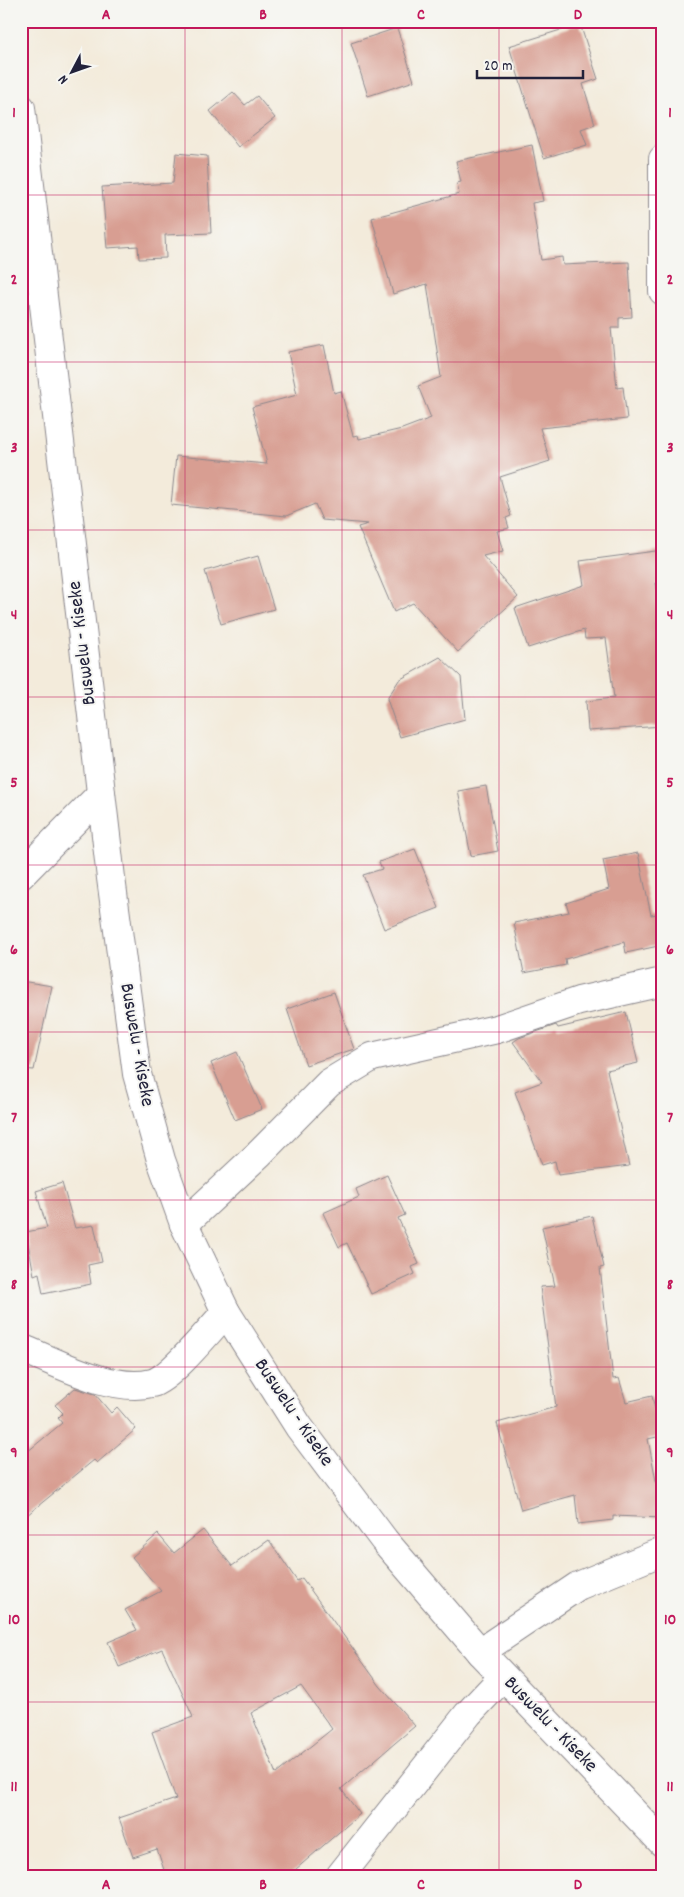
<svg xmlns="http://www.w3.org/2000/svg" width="684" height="1897" font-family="Dekko,sans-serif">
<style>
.building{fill:#d89e92;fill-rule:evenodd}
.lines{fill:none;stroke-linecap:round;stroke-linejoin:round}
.street-casing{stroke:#8a868b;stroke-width:30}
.secondary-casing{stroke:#8a868b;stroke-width:30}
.street{stroke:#fff;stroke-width:28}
.secondary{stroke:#fff;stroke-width:28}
.grid{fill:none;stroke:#c2185b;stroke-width:1;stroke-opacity:0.55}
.labels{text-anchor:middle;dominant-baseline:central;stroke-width:4;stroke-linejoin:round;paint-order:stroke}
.street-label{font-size:20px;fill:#22223b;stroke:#f6f6f2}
.neatline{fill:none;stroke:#c2185b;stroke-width:2}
.grid-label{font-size:16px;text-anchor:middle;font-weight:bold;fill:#c2185b}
</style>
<rect width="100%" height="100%" fill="#f6f6f2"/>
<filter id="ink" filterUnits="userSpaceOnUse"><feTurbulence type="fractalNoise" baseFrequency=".02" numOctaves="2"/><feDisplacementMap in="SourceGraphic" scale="10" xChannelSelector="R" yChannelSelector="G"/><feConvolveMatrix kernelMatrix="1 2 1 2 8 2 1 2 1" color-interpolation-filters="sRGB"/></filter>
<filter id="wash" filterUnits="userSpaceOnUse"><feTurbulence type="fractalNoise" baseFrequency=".0096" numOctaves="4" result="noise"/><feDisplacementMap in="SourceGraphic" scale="20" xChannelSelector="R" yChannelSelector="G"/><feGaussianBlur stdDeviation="1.12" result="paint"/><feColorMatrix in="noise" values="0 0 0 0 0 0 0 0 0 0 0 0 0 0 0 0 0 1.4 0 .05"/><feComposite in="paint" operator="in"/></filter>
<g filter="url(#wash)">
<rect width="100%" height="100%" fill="#f3ebdb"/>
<g id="blocks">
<!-- building -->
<g class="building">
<polygon points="580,24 598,79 583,84 595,124 581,129 587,145 544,158 509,46"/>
<polygon points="397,28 414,81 368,96 351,43"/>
<polygon points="233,92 245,105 257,96 275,118 238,147 210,111"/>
<polygon points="532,145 543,201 532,203 541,260 562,257 563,265 629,262 632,317 619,318 619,328 611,328 617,388 623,387 627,419 540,428 550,461 500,477 511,516 506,518 509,528 497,531 503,551 483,556 518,597 458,652 413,603 394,612 358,527 368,524 322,520 315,504 286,516 171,505 176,456 267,464 252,407 297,395 288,352 324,345 334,393 341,391 353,436 358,435 359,439 402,429 431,418 418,386 441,377 427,284 393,294 372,218 459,194 457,183 461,182 456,161"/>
<polygon points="176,153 207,156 211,233 165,235 166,258 139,259 138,246 107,248 102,187 173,183"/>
<polygon points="663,550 663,582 656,583 663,631 663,726 588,731 586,701 614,698 606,638 585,639 584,630 528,648 515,608 584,585 580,561"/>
<polygon points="258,556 274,609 221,624 205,571"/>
<polygon points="440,657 461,677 465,719 400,737 387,699 399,680"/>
<polygon points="486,786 498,851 471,856 458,791"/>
<polygon points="415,849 439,908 384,929 363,875 382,869 379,862"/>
<polygon points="638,853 651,915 658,914 663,945 626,953 624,942 565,959 566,965 524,973 514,923 569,912 566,903 609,889 603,860"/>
<polygon points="21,981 52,986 34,1070 21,1069"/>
<polygon points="334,992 354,1049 306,1065 287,1009"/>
<polygon points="626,1012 638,1063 607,1070 629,1166 558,1175 555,1161 542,1165 515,1092 542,1082 513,1042 519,1038 556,1025 558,1028"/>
<polygon points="237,1052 262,1109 235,1120 211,1063"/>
<polygon points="387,1175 405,1215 398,1218 419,1264 412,1267 415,1274 371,1294 347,1243 339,1247 323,1213 359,1197 356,1189"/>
<polygon points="62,1183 75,1228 94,1225 102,1262 88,1265 91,1284 43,1294 39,1273 34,1275 26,1232 47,1228 36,1191"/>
<polygon points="592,1216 604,1267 600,1268 613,1379 619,1378 626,1402 652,1396 661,1436 648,1439 657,1486 663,1486 663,1518 613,1516 613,1520 578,1524 575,1495 521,1510 497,1423 556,1407 540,1287 555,1286 542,1227"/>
<polygon points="75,1388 95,1394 111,1413 117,1407 136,1429 97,1463 94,1460 21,1520 21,1457 62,1423 58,1418 63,1413 55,1405"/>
<path d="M203,1530L232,1566L269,1540L297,1581L302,1578L380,1686L415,1726L341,1789L360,1814L288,1876H166L157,1849L133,1857L119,1818L176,1799L152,1732L193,1717L162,1649L119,1667L108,1642L137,1630L125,1610L161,1591L132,1557L158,1534L174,1553ZM301,1686L332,1729L276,1774L251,1713Z"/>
</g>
</g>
</g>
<g filter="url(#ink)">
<use href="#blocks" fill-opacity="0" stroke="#8a868b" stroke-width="1"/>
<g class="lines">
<defs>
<g id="street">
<polyline points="663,159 663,291"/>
<polyline points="21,875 101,794"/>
<polyline points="184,1224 260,1153 329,1083 372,1057 497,1029 579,1001 663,982"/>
<path d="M21,1348C58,1363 112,1393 152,1383C171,1378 212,1327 226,1312"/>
<polyline points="480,1652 578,1586 663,1551"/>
<polyline points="340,1876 468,1714 503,1677"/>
</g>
<polyline id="secondary" points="21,108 111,878 137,1074 161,1160 184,1224 226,1312 299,1427 384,1540 480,1652 663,1843"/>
</defs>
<!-- street casing -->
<use href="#street" class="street-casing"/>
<!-- secondary casing -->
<use href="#secondary" class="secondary-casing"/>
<!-- street -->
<use href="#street" class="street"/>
<!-- secondary -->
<use href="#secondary" class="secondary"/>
</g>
</g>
<!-- grid -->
<path class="grid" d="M185,21V1876M342,21V1876M499,21V1876M21,195H663M21,362H663M21,530H663M21,697H663M21,865H663M21,1032H663M21,1200H663M21,1367H663M21,1535H663M21,1702H663"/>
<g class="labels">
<!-- street labels -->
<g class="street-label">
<text transform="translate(83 643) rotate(-97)">Buswelu - Kiseke</text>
<text transform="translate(136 1045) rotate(80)">Buswelu - Kiseke</text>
<text transform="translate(293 1413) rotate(56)">Buswelu - Kiseke</text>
<text transform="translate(550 1725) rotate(46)">Buswelu - Kiseke</text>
</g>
</g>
<!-- margin -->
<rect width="684" height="1897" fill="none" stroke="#f6f6f2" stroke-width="55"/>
<!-- north arrow -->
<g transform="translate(72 72) rotate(229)" stroke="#f6f6f2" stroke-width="4" paint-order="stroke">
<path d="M0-4L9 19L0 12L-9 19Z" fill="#22223b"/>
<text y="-8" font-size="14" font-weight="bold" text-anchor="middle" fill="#22223b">N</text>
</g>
<!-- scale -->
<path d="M477 70v8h106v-8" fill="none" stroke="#22223b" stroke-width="2.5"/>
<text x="484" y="70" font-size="15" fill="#22223b" stroke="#f6f6f2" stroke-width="4" paint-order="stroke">20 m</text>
<rect x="28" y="28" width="628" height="1842" class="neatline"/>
<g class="grid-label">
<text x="106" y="19">A</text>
<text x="263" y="19">B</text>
<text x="421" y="19">C</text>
<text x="578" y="19">D</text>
<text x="14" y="117">1</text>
<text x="670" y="117">1</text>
<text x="14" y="284">2</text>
<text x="670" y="284">2</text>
<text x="14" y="452">3</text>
<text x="670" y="452">3</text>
<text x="14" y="619">4</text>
<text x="670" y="619">4</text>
<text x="14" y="787">5</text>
<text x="670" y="787">5</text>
<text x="14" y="954">6</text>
<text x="670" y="954">6</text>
<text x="14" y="1122">7</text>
<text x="670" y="1122">7</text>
<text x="14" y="1289">8</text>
<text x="670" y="1289">8</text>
<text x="14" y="1457">9</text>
<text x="670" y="1457">9</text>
<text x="14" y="1624">10</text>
<text x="670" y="1624">10</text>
<text x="14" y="1791">11</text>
<text x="670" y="1791">11</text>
<text x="106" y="1889">A</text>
<text x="263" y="1889">B</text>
<text x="421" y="1889">C</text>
<text x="578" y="1889">D</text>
</g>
</svg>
